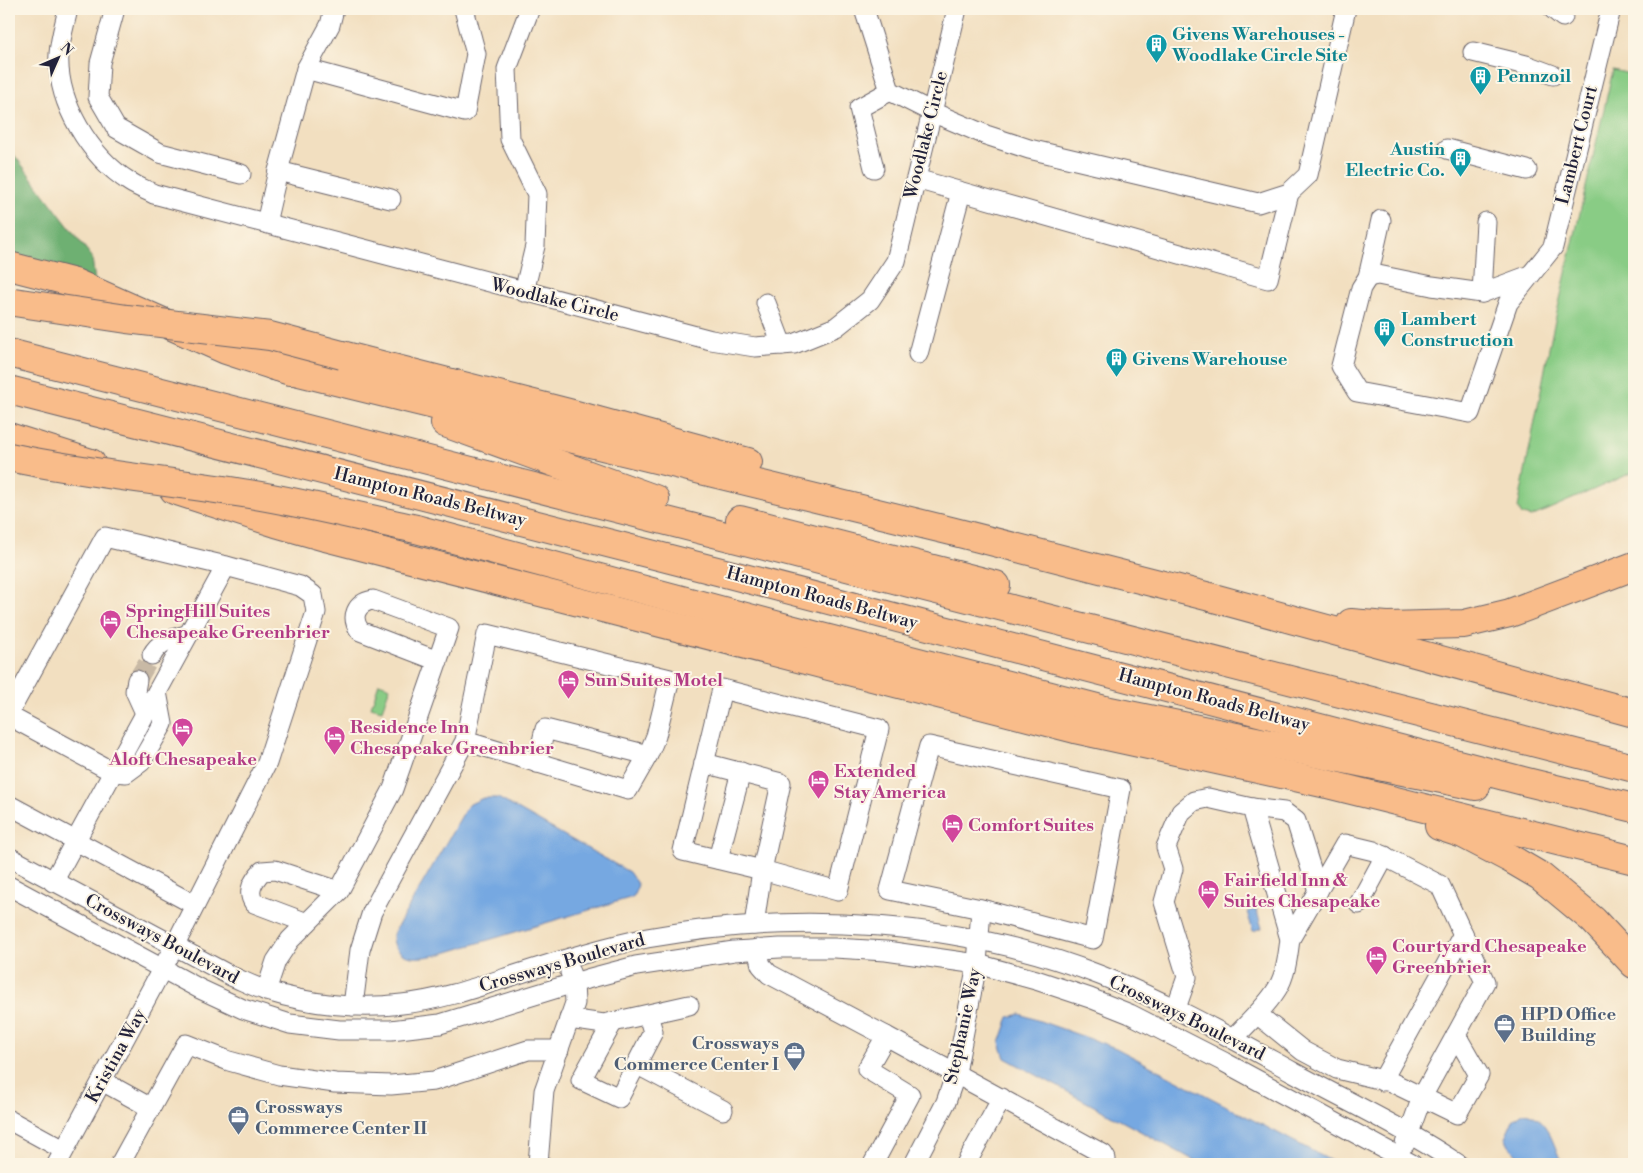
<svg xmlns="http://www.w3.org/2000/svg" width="1643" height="1173" font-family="'Libre Bodoni',serif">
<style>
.green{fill:#89cc85;stroke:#567760}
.forest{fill:#6eb072;stroke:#486956}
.water{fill:#76a8e1;stroke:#4c658e}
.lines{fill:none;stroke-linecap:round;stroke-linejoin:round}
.minor-tunnel{stroke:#c8b9a5;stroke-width:19;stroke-dasharray:19 9;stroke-linecap:butt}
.minor-casing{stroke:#6b646a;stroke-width:21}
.highway-casing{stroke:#6b646a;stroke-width:30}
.minor{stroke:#fff;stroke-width:19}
.highway{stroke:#f9bc8a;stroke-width:28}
.highway-bridge-casing{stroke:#6b646a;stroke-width:30;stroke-linecap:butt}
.highway-bridge{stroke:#f9bc8a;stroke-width:28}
.labels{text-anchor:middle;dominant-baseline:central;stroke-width:4;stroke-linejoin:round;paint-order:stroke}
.culture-label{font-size:18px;font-weight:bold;fill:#0d838f;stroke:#fcf5e5;text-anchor:start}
.street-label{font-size:18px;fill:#22223b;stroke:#fcf5e5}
.hotel-label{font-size:18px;font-weight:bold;fill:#b23c85;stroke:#fcf5e5;text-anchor:start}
.service-label{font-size:18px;font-weight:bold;fill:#4e5e75;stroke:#fcf5e5;text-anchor:start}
</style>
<rect width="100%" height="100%" fill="#fcf5e5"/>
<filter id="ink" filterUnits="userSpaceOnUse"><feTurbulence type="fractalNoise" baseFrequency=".02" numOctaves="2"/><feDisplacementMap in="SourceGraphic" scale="10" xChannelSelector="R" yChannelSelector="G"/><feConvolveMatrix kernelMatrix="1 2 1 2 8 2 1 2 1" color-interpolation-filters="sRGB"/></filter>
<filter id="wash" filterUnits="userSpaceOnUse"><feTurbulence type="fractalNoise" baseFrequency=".0096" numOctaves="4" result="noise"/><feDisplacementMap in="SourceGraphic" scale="20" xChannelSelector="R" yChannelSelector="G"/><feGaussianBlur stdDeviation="1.12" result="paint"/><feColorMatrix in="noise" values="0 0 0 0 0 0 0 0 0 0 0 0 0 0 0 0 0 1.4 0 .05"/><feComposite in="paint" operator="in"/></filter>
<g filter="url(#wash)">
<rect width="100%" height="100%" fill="#f2dfc0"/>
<!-- green -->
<g class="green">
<polygon points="1613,70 1634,75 1634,472 1531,517 1522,515 1518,508 1551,338"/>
<polygon points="379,683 390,687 382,710 371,707"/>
</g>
<!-- forest -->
<polygon class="forest" points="9,148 92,257 95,282 9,259"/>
<!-- water -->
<g class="water">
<path d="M483,798H498L629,872L638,885L633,897L438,955C424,957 404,962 395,946C393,943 393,937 393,934L468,805Z"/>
<polygon points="1256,909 1262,928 1253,931 1247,912"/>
<polygon points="1020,1014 1116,1048 1337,1164 1201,1164 1005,1058 1000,1043 1009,1017"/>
<path d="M1523,1113C1547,1114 1554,1146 1562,1164H1526L1509,1146L1505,1138L1513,1120Z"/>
</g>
</g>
<g filter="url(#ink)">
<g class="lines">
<!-- minor-tunnel -->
<polyline class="minor-tunnel" points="137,680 152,655"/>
<defs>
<g id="minor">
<path d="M68,9C65,23 60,39 59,54C56,102 90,157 130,182C138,187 146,190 154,194L711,340L755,347L794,344L836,327L870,300L896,261L957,9"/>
<polyline points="115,9 100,63 98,97 116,128 160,153 241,174"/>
<polyline points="864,9 890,91 932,112 986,135 1029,149 1258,203 1289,193 1308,175 1346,9"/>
<polyline points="1553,9 1563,17"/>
<polyline points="1473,52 1526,65 1553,75"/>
<polyline points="306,69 465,112 476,54 464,9"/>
<polyline points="1447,149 1527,170"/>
<polyline points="874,168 859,108 890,91"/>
<polyline points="278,171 391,199"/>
<polyline points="916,179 1268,279 1289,193"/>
<polyline points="1381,220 1368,277 1361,288 1341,366 1357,392 1470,413 1508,303 1553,247 1611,9"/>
<polyline points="266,223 278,171 306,69 330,25 334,9"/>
<polyline points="1368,277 1378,275 1432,286 1482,293 1530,275"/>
<polyline points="524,292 535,246 537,194 510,139 507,69 529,11"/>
<polyline points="1482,293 1486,222"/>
<polyline points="766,303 782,345"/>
<polyline points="918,354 961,192"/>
<path d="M152,655C160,640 173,639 189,634"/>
<polyline points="137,680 135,691 145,713"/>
<polygon points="722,689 879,729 838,891 762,870 683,851"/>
<polyline points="9,713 105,537 226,566"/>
<polyline points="9,716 113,772 126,773 141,762 163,724 157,692"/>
<polygon points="929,746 1121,789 1093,939 981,909 890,890"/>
<polyline points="537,763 545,729 648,755"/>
<polyline points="704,763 781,783 762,870 754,925"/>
<polyline points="9,805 195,905"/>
<polyline points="1252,808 1284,812 1296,821 1318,891"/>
<path d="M9,857L231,976C243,981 255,987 267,991C309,1004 358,1010 402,1004C441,1000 478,987 515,975C558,961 602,947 647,938C795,911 960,920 1102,976C1168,1002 1231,1038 1293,1072C1348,1102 1406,1129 1458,1164"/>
<polyline points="718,859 741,772"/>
<polyline points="53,882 226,566 300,586 313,595 316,612 267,763 174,947 57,1164"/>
<polyline points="9,886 200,989 243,1009 290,1024 339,1030 391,1030 440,1024 587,979 636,966 734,951 780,948 834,948 886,951 977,964 1036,980 1090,998 1130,1014 1224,1062 1412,1164"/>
<polyline points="1359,904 1385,856"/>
<path d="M307,923L254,903C246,891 254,880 262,871L275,870L339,891"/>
<polyline points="757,949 761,965 769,974 886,1036"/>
<path d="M266,991L276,961L290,940L339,891L393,789L449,628L373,600C356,603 350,617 360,631L438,661"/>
<polyline points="353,1006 360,950 372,912 465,741 487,634 670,679 656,736 648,755 628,790 465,741"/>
<path d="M1176,1008L1187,977L1164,902L1173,869L1166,847L1181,812L1194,801L1208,798L1252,808L1290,939C1288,955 1286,975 1277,989C1266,1007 1248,1023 1233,1039"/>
<polyline points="1257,1014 1303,1051 1337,1069 1391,1082 1457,1114 1479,1075 1456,1035 1485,982 1440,885 1374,851 1345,844 1290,939"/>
<polyline points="569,1019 604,1024 689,1005"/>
<polyline points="613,1022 581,1080 619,1098 653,1032 648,1015"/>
<polyline points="636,1064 723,1110"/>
<polyline points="102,1081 151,1108"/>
<polyline points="1382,1081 1463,934"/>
<polyline points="9,1120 64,1150"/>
<polyline points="1405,1144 1422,1097 1456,1035"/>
<polyline points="120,1164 186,1044 229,1061 279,1075 335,1083 391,1085 434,1081 528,1050 559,1050"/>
<polyline points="538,1164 544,1091 575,1003 574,983 570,972"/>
<polyline points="873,1164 910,1095 867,1069 886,1036 1103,1154 1106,1159 1105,1164"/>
<polyline points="914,1164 946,1102 956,1073 977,964 981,909"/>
<polyline points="966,1164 1002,1098"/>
</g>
<g id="highway">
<polyline points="9,266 75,283 226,350 290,371"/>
<polyline points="9,353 1634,768"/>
<polyline points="342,355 569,413 748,462"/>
<polyline points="274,366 951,531 1210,597 1634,713"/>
<polyline points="9,390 721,572 1527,782 1634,808"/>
<polyline points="445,423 655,499"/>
<polyline points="9,437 91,463"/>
<polyline points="174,490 276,523 325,537 1075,729 1327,784 1634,860"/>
<polyline points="740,520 996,585"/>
<polyline points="416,529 794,630 1105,710 1476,786"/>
<polyline points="1351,623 1387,626 1464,624 1510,613 1634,566"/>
<polyline points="1439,826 1463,834 1511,859 1540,876 1593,920 1634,964"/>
</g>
</defs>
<!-- minor casing -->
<use href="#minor" class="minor-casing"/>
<!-- highway casing -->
<use href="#highway" class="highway-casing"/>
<!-- minor -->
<use href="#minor" class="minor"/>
<!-- highway -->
<use href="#highway" class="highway"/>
<defs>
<g id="highway-bridge">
<polyline points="14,302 127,319 270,336 342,355"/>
<path d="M9,457C88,474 169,481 249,494C305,503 360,517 416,529"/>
</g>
</defs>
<!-- highway-bridge casing -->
<use href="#highway-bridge" class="highway-bridge-casing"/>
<!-- highway-bridge -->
<use href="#highway-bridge" class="highway-bridge"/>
</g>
</g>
<!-- icons -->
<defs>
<symbol id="building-pin" viewBox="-11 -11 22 30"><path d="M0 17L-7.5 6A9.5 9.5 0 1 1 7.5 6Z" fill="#0f9aa8" stroke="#fcf5e5"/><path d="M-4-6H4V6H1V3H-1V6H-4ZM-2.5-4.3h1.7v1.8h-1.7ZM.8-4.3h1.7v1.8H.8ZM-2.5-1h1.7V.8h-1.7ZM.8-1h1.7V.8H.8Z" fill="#fff"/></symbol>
<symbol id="hotel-pin" viewBox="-11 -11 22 30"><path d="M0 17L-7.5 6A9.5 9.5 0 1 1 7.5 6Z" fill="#d1479c" stroke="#fcf5e5"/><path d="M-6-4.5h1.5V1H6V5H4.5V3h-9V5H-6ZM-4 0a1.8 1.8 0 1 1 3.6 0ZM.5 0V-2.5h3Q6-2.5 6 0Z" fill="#fff"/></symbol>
<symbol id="office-pin" viewBox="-11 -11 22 30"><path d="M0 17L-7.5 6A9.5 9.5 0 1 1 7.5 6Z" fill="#5c6f8a" stroke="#fcf5e5"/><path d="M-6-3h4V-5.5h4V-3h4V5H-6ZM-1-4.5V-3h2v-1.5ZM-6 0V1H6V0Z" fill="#fff"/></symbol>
</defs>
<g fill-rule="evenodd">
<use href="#building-pin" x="1144" y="32" width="25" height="34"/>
<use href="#building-pin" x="1468" y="64" width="25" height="34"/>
<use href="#building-pin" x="1448" y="146" width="25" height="34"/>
<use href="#building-pin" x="1372" y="316" width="25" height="34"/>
<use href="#building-pin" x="1104" y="346" width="25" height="34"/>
<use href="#hotel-pin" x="98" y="608" width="25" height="34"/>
<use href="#hotel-pin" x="556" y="668" width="25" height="34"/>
<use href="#hotel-pin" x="170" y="716" width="25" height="34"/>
<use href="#hotel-pin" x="322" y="724" width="25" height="34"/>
<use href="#hotel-pin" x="806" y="768" width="25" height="34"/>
<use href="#hotel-pin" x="940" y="812" width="25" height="34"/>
<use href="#hotel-pin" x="1196" y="878" width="25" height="34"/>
<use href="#hotel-pin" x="1364" y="944" width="25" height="34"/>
<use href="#office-pin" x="1492" y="1012" width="25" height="34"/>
<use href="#office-pin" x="782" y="1040" width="25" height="34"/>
<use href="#office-pin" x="226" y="1104" width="25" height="34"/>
</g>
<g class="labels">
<!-- culture labels -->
<g class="culture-label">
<text x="1172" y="34">Givens Warehouses -<tspan x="1172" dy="21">Woodlake Circle Site</tspan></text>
<text x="1497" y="76">Pennzoil</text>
<text x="1445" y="149" text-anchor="end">Austin<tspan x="1445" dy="21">Electric Co.</tspan></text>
<text x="1401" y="319">Lambert<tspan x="1401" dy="21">Construction</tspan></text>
<text x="1132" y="359">Givens Warehouse</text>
</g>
<!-- street labels -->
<g class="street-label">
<text transform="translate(926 135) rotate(-76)">Woodlake Circle</text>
<text transform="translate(1577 145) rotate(-76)">Lambert Court</text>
<text transform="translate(555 300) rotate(14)">Woodlake Circle</text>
<text transform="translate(430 497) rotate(14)">Hampton Roads Beltway</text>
<text transform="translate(822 598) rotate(15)">Hampton Roads Beltway</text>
<text transform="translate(1214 700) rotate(15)">Hampton Roads Beltway</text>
<text transform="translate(162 939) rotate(28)">Crossways Boulevard</text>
<text transform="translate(562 963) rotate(-16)">Crossways Boulevard</text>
<text transform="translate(1187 1018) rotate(26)">Crossways Boulevard</text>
<text transform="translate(963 1026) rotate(-78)">Stephanie Way</text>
<text transform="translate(116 1056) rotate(-61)">Kristina Way</text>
</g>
<!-- hotel labels -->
<g class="hotel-label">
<text x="126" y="611">SpringHill Suites<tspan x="126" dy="21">Chesapeake Greenbrier</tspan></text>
<text x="585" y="680">Sun Suites Motel</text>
<text x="350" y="727">Residence Inn<tspan x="350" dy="21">Chesapeake Greenbrier</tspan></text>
<text x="183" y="759" text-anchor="middle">Aloft Chesapeake</text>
<text x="834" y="771">Extended<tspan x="834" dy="21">Stay America</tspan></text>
<text x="968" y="825">Comfort Suites</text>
<text x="1224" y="880">Fairfield Inn &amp;<tspan x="1224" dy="21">Suites Chesapeake</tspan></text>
<text x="1392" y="946">Courtyard Chesapeake<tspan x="1392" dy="21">Greenbrier</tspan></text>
</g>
<!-- service labels -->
<g class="service-label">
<text x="1521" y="1014">HPD Office<tspan x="1521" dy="21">Building</tspan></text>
<text x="779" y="1043" text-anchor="end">Crossways<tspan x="779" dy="21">Commerce Center I</tspan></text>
<text x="255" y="1107">Crossways<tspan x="255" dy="21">Commerce Center II</tspan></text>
</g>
</g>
<!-- margin -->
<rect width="1643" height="1173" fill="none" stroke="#fcf5e5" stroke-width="30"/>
<!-- north arrow -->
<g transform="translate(58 58) rotate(45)" stroke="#fcf5e5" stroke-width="4" paint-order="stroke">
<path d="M0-4L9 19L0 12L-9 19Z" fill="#22223b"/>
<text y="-8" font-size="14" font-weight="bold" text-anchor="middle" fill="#22223b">N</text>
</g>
</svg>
